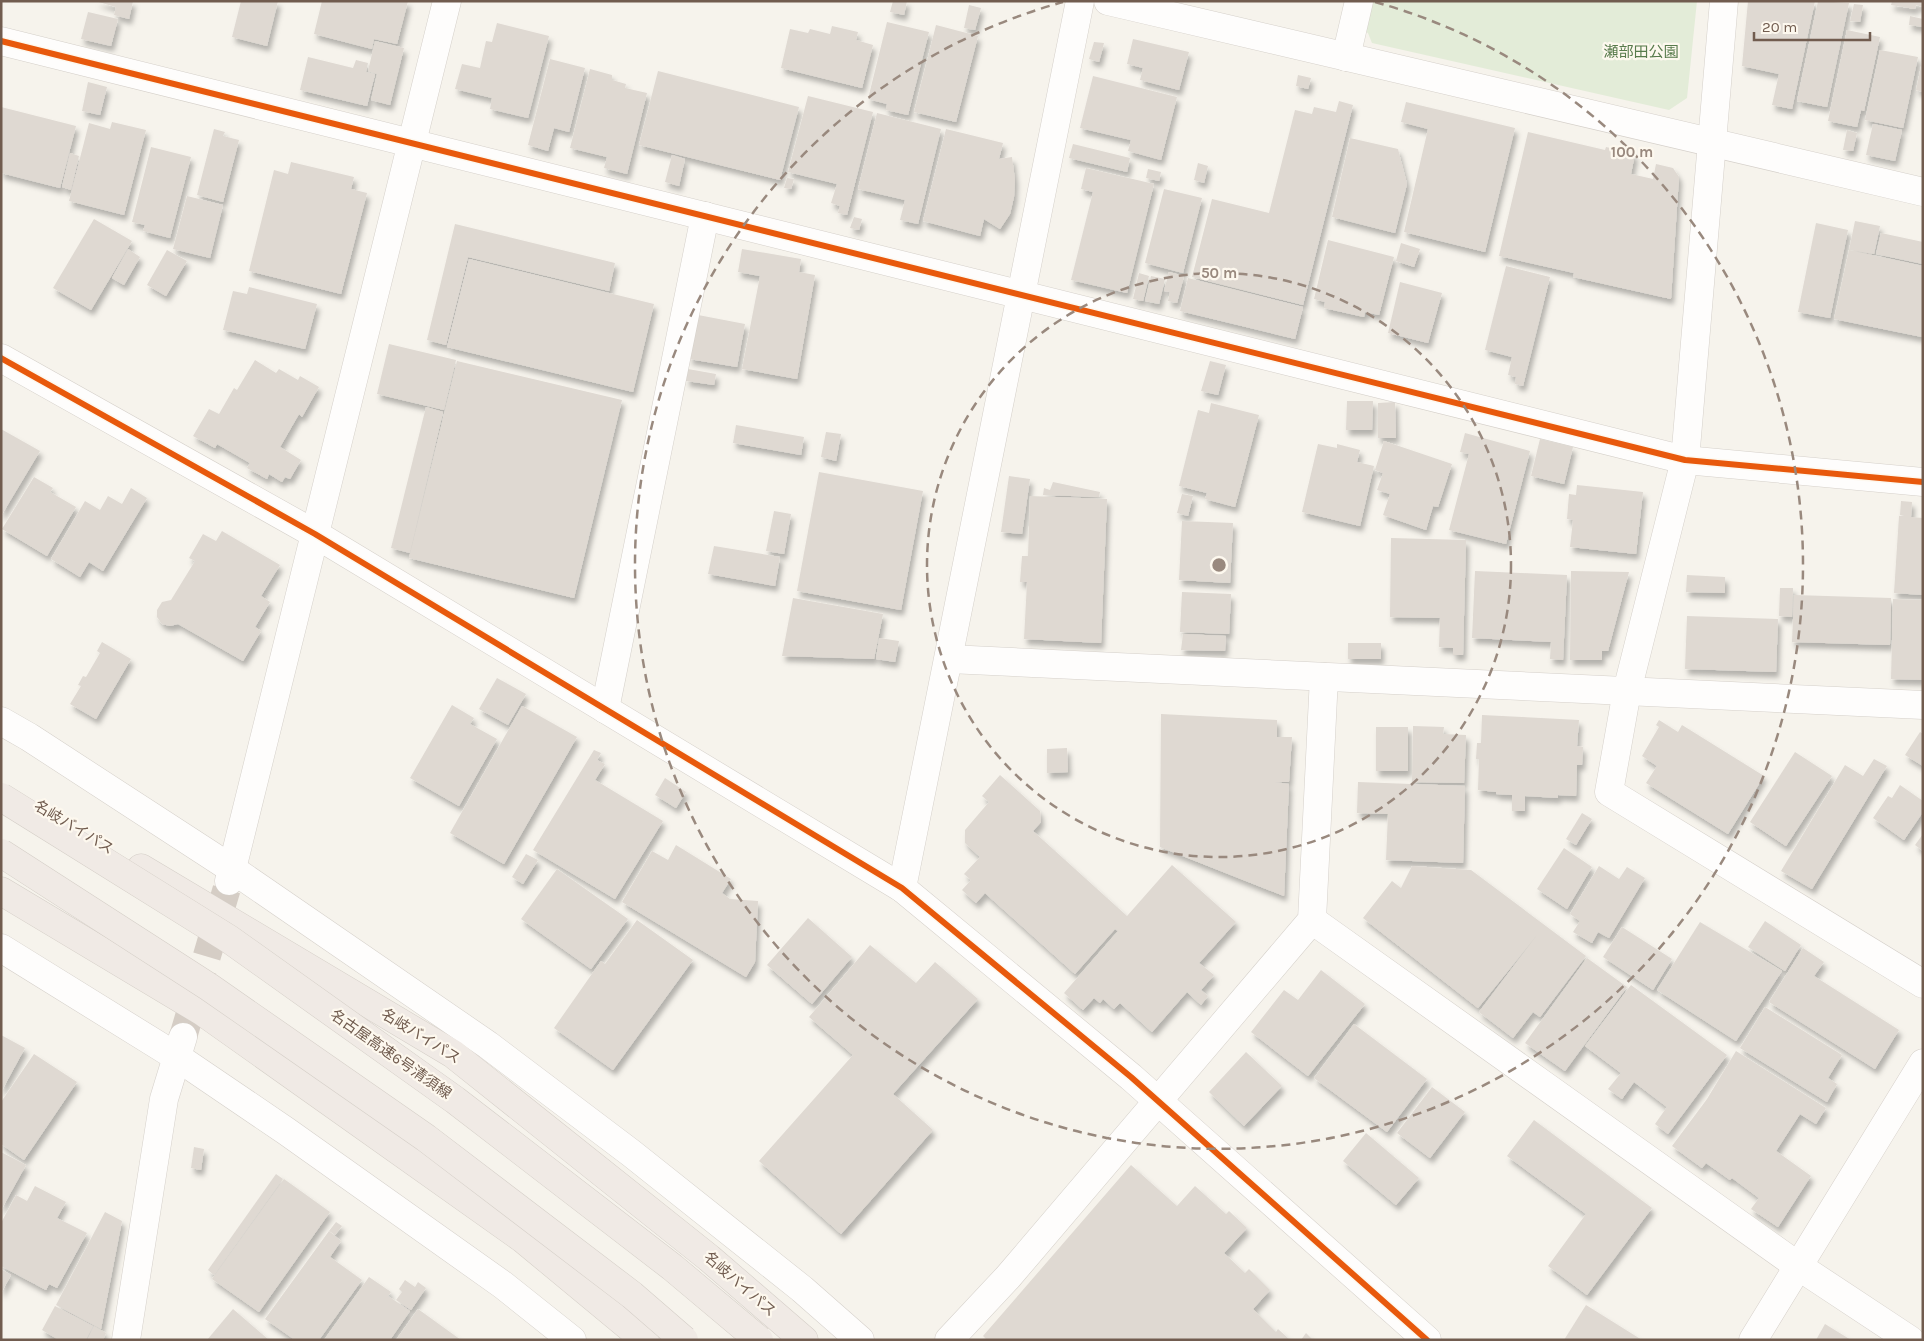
<svg xmlns="http://www.w3.org/2000/svg" width="1924" height="1341" font-family="Karla,'Noto Sans JP',sans-serif">
<style>
.green{fill:#e3ecd8}
.building{fill:#dfd9d2;filter:url(#shadow)}
.lines{fill:none;stroke-linecap:round;stroke-linejoin:round}
.street-tunnel{stroke:#d5cdc5;stroke-width:28;stroke-dasharray:28 14;stroke-linecap:butt}
.street-casing{stroke:#d5d0ca;stroke-width:29}
.secondary-casing{stroke:#d6d0ca;stroke-width:29}
.highway-casing{stroke:#d4cec7;stroke-width:29}
.street{stroke:#fefdfc;stroke-width:28}
.secondary{stroke:#fefdfc;stroke-width:28}
.highway{stroke:#f0eae5;stroke-width:28}
.highway-bridge-casing{stroke:#d4cec7;stroke-width:29;stroke-linecap:butt}
.highway-bridge{stroke:#f0eae5;stroke-width:28}
.cycleway-casing{stroke:#fdf8ee;stroke-width:9}
.cycleway{stroke:#e8590c;stroke-width:6}
.ring{fill:none;stroke:#99897e;stroke-width:2.5;stroke-dasharray:9 6}
.labels{text-anchor:middle;dominant-baseline:central;stroke-width:4.5;stroke-linejoin:round;paint-order:stroke}
.park-label{font-size:15px;fill:#587b4c;stroke:#fdf8ee}
.street-label{font-size:15px;fill:#715c4f;stroke:#fdf8ee}
.centre{fill:#99897e;stroke:#fdf8ee;stroke-width:2.5}
.ring-label{font-size:15px;text-anchor:middle;font-weight:bold;fill:#99897e;stroke:#fdf8ee;stroke-width:4.5;stroke-linejoin:round;paint-order:stroke}
</style>
<defs>
<filter id="shadow"><feDropShadow dx="3" dy="5.5" stdDeviation="2.5" flood-color="#0004"/></filter>
</defs>
<rect width="100%" height="100%" fill="#f6f3ec"/>
<!-- green -->
<polygon class="green" points="1372,1 1697,1 1687,98 1669,110 1372,43 1368,33 1366,32"/>
<!-- building -->
<g class="building">
<polygon points="95,1 133,1 129,19 114,15 116,7"/>
<polygon points="241,1 278,1 267,46 232,37"/>
<polygon points="322,1 408,1 397,44 374,39 372,49 314,34"/>
<polygon points="893,1 907,1 904,15 890,12"/>
<polygon points="1748,1 1815,1 1792,109 1772,105 1779,74 1742,66"/>
<polygon points="1818,1 1849,3 1827,107 1797,101"/>
<polygon points="1892,1 1923,1 1923,7 1916,5 1915,9 1891,5"/>
<polygon points="1854,4 1863,5 1860,22 1850,21"/>
<polygon points="969,5 981,8 975,30 964,28"/>
<polygon points="88,12 118,19 111,46 81,39"/>
<polygon points="1910,16 1923,19 1923,27 1909,25"/>
<polygon points="887,22 929,32 908,115 886,110 887,104 868,99"/>
<polygon points="497,23 549,36 528,118 490,109 492,98 455,89 462,64 480,68 486,41 492,42"/>
<polygon points="936,25 978,36 956,122 914,112"/>
<polygon points="832,26 858,32 856,40 873,45 862,88 781,68 790,29 808,33 810,29 830,34"/>
<polygon points="1847,30 1880,37 1864,111 1861,110 1857,127 1828,121"/>
<polygon points="1133,39 1189,52 1179,90 1140,80 1143,68 1127,64"/>
<polygon points="375,41 404,48 390,105 371,100 377,74 368,71"/>
<polygon points="1094,42 1104,43 1099,62 1089,59"/>
<polygon points="1880,50 1918,57 1903,128 1865,120"/>
<polygon points="308,57 353,68 356,60 368,63 366,72 375,74 367,106 300,90"/>
<polygon points="550,59 585,68 569,132 554,128 548,151 528,145"/>
<polygon points="1922,62 1923,62 1923,92 1916,90"/>
<polygon points="590,69 612,75 612,80 626,84 625,88 647,93 627,174 604,168 607,157 570,148"/>
<polygon points="658,71 799,107 780,180 639,145"/>
<polygon points="1298,75 1311,78 1308,89 1296,86"/>
<polygon points="1093,76 1177,97 1161,160 1128,151 1131,140 1080,128"/>
<polygon points="88,82 107,87 100,115 82,111"/>
<polygon points="808,96 873,112 847,215 838,213 840,206 831,203 837,184 788,172"/>
<polygon points="1339,101 1353,105 1303,305 1192,277 1212,199 1269,213 1295,110 1312,114 1314,107 1336,112"/>
<polygon points="1406,102 1515,128 1485,252 1404,232 1428,129 1401,122"/>
<polygon points="1,107 76,126 60,188 1,173"/>
<polygon points="877,113 941,129 918,224 900,220 905,200 858,189"/>
<polygon points="112,122 146,130 124,215 69,201 89,123 110,129"/>
<polygon points="1873,124 1902,130 1895,161 1866,155"/>
<polygon points="214,129 225,132 223,136 239,140 223,202 197,195"/>
<polygon points="946,129 1003,143 999,159 1012,157 1015,180 1014,197 1010,214 1000,229 984,219 980,236 923,221"/>
<polygon points="1847,130 1857,133 1853,151 1843,150"/>
<polygon points="1528,132 1605,150 1606,147 1635,154 1631,174 1653,179 1656,164 1673,168 1679,177 1671,299 1573,277 1574,273 1499,256"/>
<polygon points="1350,138 1398,149 1407,184 1395,233 1332,217"/>
<polygon points="1073,144 1130,158 1127,172 1069,158"/>
<polygon points="151,147 191,157 170,238 143,231 145,225 132,222"/>
<polygon points="70,153 79,156 71,190 62,187"/>
<polygon points="672,155 685,159 679,186 665,182"/>
<polygon points="291,162 354,177 351,189 367,193 341,294 249,271 274,170 288,174"/>
<polygon points="1198,163 1208,166 1204,183 1194,180"/>
<polygon points="1086,168 1154,184 1127,293 1071,280 1093,192 1081,189"/>
<polygon points="1148,169 1161,172 1159,181 1146,178"/>
<polygon points="787,178 794,179 791,189 784,188"/>
<polygon points="1164,189 1202,198 1183,273 1145,263"/>
<polygon points="187,196 223,205 210,258 173,249"/>
<polygon points="854,217 862,219 859,230 850,228"/>
<polygon points="94,219 132,241 91,310 53,288"/>
<polygon points="1855,221 1880,226 1874,254 1849,250"/>
<polygon points="1816,223 1848,230 1830,318 1798,312"/>
<polygon points="455,224 615,263 609,291 468,257 446,345 427,340"/>
<polygon points="1881,233 1923,242 1923,264 1876,254"/>
<polygon points="1328,240 1394,257 1379,315 1365,312 1364,317 1324,308 1325,302 1314,299"/>
<polygon points="1401,243 1420,249 1414,267 1396,261"/>
<polygon points="128,249 140,257 124,285 112,278"/>
<polygon points="742,249 801,259 799,272 815,275 797,379 742,369 760,276 738,272"/>
<polygon points="167,250 187,261 166,296 147,285"/>
<polygon points="1849,250 1923,266 1922,337 1834,319"/>
<polygon points="469,259 654,304 633,392 447,347"/>
<polygon points="1506,266 1550,277 1523,386 1515,384 1516,377 1508,375 1512,357 1485,350"/>
<polygon points="1169,272 1184,276 1177,303 1168,301 1170,292 1164,291"/>
<polygon points="1139,273 1149,276 1143,301 1133,299"/>
<polygon points="1151,276 1165,279 1159,304 1145,301"/>
<polygon points="1188,278 1303,307 1295,339 1180,311"/>
<polygon points="1400,282 1442,293 1428,343 1388,333"/>
<polygon points="249,287 317,304 305,349 223,330 233,291 247,294"/>
<polygon points="698,315 745,324 737,367 689,359"/>
<polygon points="389,344 456,360 444,410 377,394"/>
<polygon points="255,360 276,373 279,369 298,380 300,376 319,387 302,417 299,414 280,447 301,460 290,479 285,477 282,482 269,474 267,479 247,468 250,463 217,444 215,448 193,436 209,409 219,414 234,388 237,390"/>
<polygon points="457,361 622,400 574,598 409,558"/>
<polygon points="1210,361 1226,365 1218,395 1201,391"/>
<polygon points="688,369 716,374 714,385 686,381"/>
<polygon points="1347,401 1373,401 1372,430 1346,430"/>
<polygon points="1395,402 1396,438 1378,438 1378,403"/>
<polygon points="1211,403 1259,415 1235,507 1205,499 1207,493 1179,486 1198,410 1209,413"/>
<polygon points="426,407 443,412 410,553 391,548"/>
<polygon points="736,425 804,437 801,455 733,443"/>
<polygon points="1,429 40,451 1,516"/>
<polygon points="826,432 841,434 836,461 821,457"/>
<polygon points="1465,433 1530,451 1506,544 1449,530 1469,454 1460,452"/>
<polygon points="1540,439 1573,447 1564,484 1531,476"/>
<polygon points="1384,441 1452,464 1438,507 1433,506 1426,530 1383,515 1390,494 1377,490 1383,473 1375,470"/>
<polygon points="1318,444 1337,448 1337,444 1360,450 1357,462 1374,466 1360,526 1302,512"/>
<polygon points="819,472 923,491 901,610 797,591"/>
<polygon points="1009,476 1030,479 1022,534 1001,532"/>
<polygon points="34,477 53,488 50,492 76,507 47,556 2,529"/>
<polygon points="1053,482 1100,492 1099,497 1043,495 1044,488 1050,490"/>
<polygon points="1577,485 1643,492 1636,554 1570,547 1573,520 1567,519 1569,494 1576,495"/>
<polygon points="131,488 147,498 103,571 89,562 80,577 51,559 85,501 100,510 108,496 122,504"/>
<polygon points="1182,494 1193,496 1188,516 1177,513"/>
<polygon points="1030,496 1107,499 1101,643 1024,639 1027,582 1020,582 1022,556 1028,556"/>
<polygon points="1901,501 1912,502 1911,517 1923,518 1923,595 1894,593 1899,516 1905,516 1900,515"/>
<polygon points="774,511 791,514 784,554 766,551"/>
<polygon points="1182,521 1233,523 1230,583 1179,580"/>
<polygon points="222,531 280,565 261,596 270,602 255,627 261,631 243,661 178,624 170,626 162,624 157,617 157,610 162,602 171,600 195,561 189,558 203,534 216,541"/>
<polygon points="1391,538 1466,540 1463,655 1453,655 1453,648 1439,647 1440,618 1390,617"/>
<polygon points="714,546 780,557 775,586 708,574"/>
<polygon points="1475,571 1567,575 1563,660 1550,659 1551,642 1472,638"/>
<polygon points="1571,571 1629,572 1608,651 1602,651 1602,660 1570,660"/>
<polygon points="1687,575 1725,577 1725,593 1686,592"/>
<polygon points="1780,588 1793,588 1792,617 1779,616"/>
<polygon points="1182,592 1231,594 1229,634 1180,632"/>
<polygon points="1794,595 1891,598 1890,645 1792,642"/>
<polygon points="793,598 883,614 874,659 782,656"/>
<polygon points="1893,599 1923,600 1923,680 1891,679"/>
<polygon points="1687,616 1778,619 1776,672 1685,669"/>
<polygon points="1183,634 1226,636 1225,651 1181,650"/>
<polygon points="879,638 899,641 895,662 876,659"/>
<polygon points="102,642 131,659 96,719 70,704 81,686 78,685 83,676 86,677 100,653 97,651"/>
<rect x="1348" y="643" width="33" height="16"/>
<polygon points="497,678 526,694 508,725 479,709"/>
<polygon points="452,705 474,718 470,724 497,739 459,806 410,778"/>
<polygon points="522,706 577,737 504,864 450,833"/>
<polygon points="1161,714 1277,720 1277,737 1292,737 1289,782 1275,782 1289,784 1284,896 1160,847"/>
<polygon points="1482,715 1579,720 1577,746 1583,747 1582,765 1577,765 1576,796 1558,795 1558,798 1525,796 1525,811 1512,811 1512,795 1496,794 1496,792 1478,790 1479,759 1476,759 1477,743 1481,743"/>
<polygon points="1659,720 1678,732 1682,725 1764,776 1728,834 1646,783 1657,766 1642,756 1659,727 1656,725"/>
<polygon points="1413,726 1444,727 1443,734 1466,735 1464,783 1412,782"/>
<rect x="1376" y="727" width="32" height="44"/>
<polygon points="1920,732 1923,734 1923,766 1905,755"/>
<polygon points="1067,748 1068,772 1047,773 1047,749"/>
<polygon points="594,750 601,753 597,760 605,764 595,780 663,821 615,899 533,850"/>
<polygon points="1795,752 1832,776 1786,846 1750,822"/>
<polygon points="1874,759 1887,766 1812,889 1781,871 1845,765 1863,776"/>
<polygon points="1000,775 1040,811 1041,822 1033,831 1127,916 1172,865 1236,922 1199,963 1214,975 1201,990 1208,996 1201,1005 1187,992 1152,1032 1120,1003 1114,1009 1103,999 1100,1003 1094,998 1083,1010 1064,993 1118,931 1115,929 1075,974 985,893 976,903 962,890 971,880 964,874 980,857 965,843 965,830 989,802 982,796"/>
<polygon points="665,778 686,792 676,808 655,795"/>
<polygon points="1358,782 1465,786 1463,863 1386,860 1388,814 1357,813"/>
<polygon points="1900,785 1923,801 1923,812 1904,840 1873,818 1888,796 1892,798"/>
<polygon points="1582,813 1592,819 1576,845 1566,839"/>
<polygon points="1923,834 1923,851 1915,845"/>
<polygon points="676,845 731,879 722,893 730,899 758,901 755,962 746,977 622,902 652,851 668,860"/>
<polygon points="1564,848 1592,867 1567,909 1537,889"/>
<polygon points="526,854 538,860 523,884 512,877"/>
<polygon points="1412,866 1471,870 1586,956 1540,1017 1533,1012 1513,1038 1479,1012 1537,935 1478,1008 1363,918 1392,881 1401,888"/>
<polygon points="1599,866 1619,879 1627,867 1645,878 1609,938 1598,932 1592,943 1573,932 1580,921 1570,914"/>
<polygon points="557,869 628,919 591,969 521,919"/>
<polygon points="808,918 852,957 812,1004 767,965"/>
<polygon points="637,920 693,960 613,1070 554,1028 601,961 605,964"/>
<polygon points="1765,921 1801,945 1785,971 1748,947"/>
<polygon points="1700,922 1782,971 1736,1041 1657,990"/>
<polygon points="1622,927 1672,959 1653,990 1603,957"/>
<polygon points="870,945 916,983 935,962 978,999 893,1094 933,1130 841,1234 759,1161 853,1055 809,1017"/>
<polygon points="1803,948 1824,962 1814,976 1899,1030 1875,1069 1769,1002"/>
<polygon points="1587,958 1627,987 1565,1071 1525,1043"/>
<polygon points="1321,970 1365,1004 1308,1076 1251,1032 1284,990 1298,1000"/>
<polygon points="1631,985 1727,1055 1668,1134 1655,1124 1667,1107 1634,1082 1622,1099 1608,1089 1621,1073 1585,1046"/>
<polygon points="1765,1007 1842,1055 1828,1078 1837,1084 1827,1102 1740,1048"/>
<polygon points="1354,1024 1427,1079 1387,1132 1314,1078"/>
<polygon points="1,1035 25,1048 1,1092"/>
<polygon points="1736,1051 1826,1108 1816,1124 1800,1114 1776,1151 1811,1176 1778,1227 1751,1209 1759,1198 1732,1178 1730,1180 1706,1163 1702,1168 1672,1146 1707,1099"/>
<polygon points="1246,1052 1282,1086 1244,1126 1209,1092"/>
<polygon points="34,1054 77,1082 24,1160 1,1144 1,1102"/>
<polygon points="1432,1087 1465,1112 1430,1158 1397,1133"/>
<polygon points="1534,1120 1652,1208 1587,1295 1548,1266 1586,1214 1507,1156"/>
<polygon points="1366,1133 1419,1178 1396,1205 1343,1161"/>
<polygon points="194,1147 204,1149 201,1170 191,1168"/>
<polygon points="1,1152 26,1165 1,1210"/>
<polygon points="1131,1165 1177,1206 1195,1186 1226,1214 1229,1211 1247,1228 1224,1253 1245,1273 1249,1269 1270,1290 1253,1309 1276,1332 1278,1329 1290,1340 987,1340 983,1336"/>
<polygon points="276,1174 283,1179 214,1275 208,1270"/>
<polygon points="284,1179 330,1212 259,1312 212,1279"/>
<polygon points="35,1186 66,1202 57,1218 87,1233 57,1288 49,1284 46,1290 1,1266 1,1223 16,1195 27,1201"/>
<polygon points="105,1212 122,1221 101,1329 56,1305"/>
<polygon points="336,1222 342,1226 335,1235 329,1231"/>
<polygon points="329,1231 341,1241 330,1257 362,1280 319,1340 295,1340 265,1319"/>
<polygon points="1,1269 11,1275 1,1293"/>
<polygon points="369,1277 391,1292 388,1296 410,1311 390,1340 324,1340"/>
<polygon points="405,1280 415,1287 418,1282 426,1288 411,1310 396,1300 402,1292 399,1289"/>
<polygon points="1586,1305 1642,1340 1564,1340"/>
<polygon points="55,1306 93,1326 86,1340 59,1340 42,1330"/>
<polygon points="233,1309 269,1340 207,1340"/>
<polygon points="418,1309 461,1340 396,1340"/>
<polygon points="1825,1324 1851,1340 1816,1340"/>
<polygon points="94,1326 106,1333 103,1340 87,1340"/>
<polygon points="1306,1333 1313,1340 1301,1340"/>
</g>
<g class="lines">
<!-- street-tunnel -->
<polyline class="street-tunnel" points="183,1037 229,881"/>
<defs>
<g id="street">
<polyline points="1108,1 1923,192"/>
<polyline points="1724,1 1685,460 1627,691 1609,792 1923,984"/>
<polyline points="1,41 1685,460 1923,482"/>
<polyline points="1346,57 1359,1"/>
<polyline points="1,358 315,534 902,888 1131,1077 1427,1340"/>
<polyline points="949,659 1923,705"/>
<polyline points="605,709 705,216"/>
<polyline points="1,721 29,737 232,869 488,1045 631,1153 802,1289 860,1340"/>
<polyline points="229,881 447,1"/>
<polyline points="902,888 1080,1"/>
<polyline points="1312,920 1798,1266 1910,1340"/>
<polyline points="1,948 177,1057 286,1131 503,1285 572,1340"/>
<polyline points="126,1340 164,1099 183,1037"/>
<polyline points="949,1340 1008,1277 1312,920 1324,677"/>
</g>
<polyline id="secondary" points="1753,1340 1923,1063"/>
<g id="highway">
<polyline points="141,868 453,1054 709,1258 804,1340"/>
<polyline points="1,891 203,1012 523,1239 645,1340"/>
</g>
</defs>
<!-- street casing -->
<use href="#street" class="street-casing"/>
<!-- secondary casing -->
<use href="#secondary" class="secondary-casing"/>
<!-- highway casing -->
<use href="#highway" class="highway-casing"/>
<!-- street -->
<use href="#street" class="street"/>
<!-- secondary -->
<use href="#secondary" class="secondary"/>
<!-- highway -->
<use href="#highway" class="highway"/>
<defs>
<g id="highway-bridge">
<polyline points="1,797 229,939 455,1100 672,1267 759,1340"/>
<polyline points="1,853 209,987 426,1138 632,1295 684,1340"/>
</g>
</defs>
<!-- highway-bridge casing -->
<use href="#highway-bridge" class="highway-bridge-casing"/>
<!-- highway-bridge -->
<use href="#highway-bridge" class="highway-bridge"/>
<defs>
<g id="cycleway">
<polyline points="1,41 1685,460 1923,482"/>
<polyline points="1,358 315,534 902,888 1131,1077 1427,1340"/>
</g>
</defs>
<!-- cycleway casing -->
<use href="#cycleway" class="cycleway-casing"/>
<!-- cycleway -->
<use href="#cycleway" class="cycleway"/>
</g>
<!-- distance rings -->
<g class="ring">
<circle cx="1219" cy="565" r="292"/>
<path d="M1375 2A584 584 0 1 1 1063 2"/>
</g>
<g class="labels">
<!-- park labels -->
<g class="park-label">
<text x="1641" y="52">瀬部田公園</text>
</g>
<!-- street labels -->
<g class="street-label">
<text transform="translate(74 827) rotate(31)">名岐バイパス</text>
<text transform="translate(421 1036) rotate(32)">名岐バイパス</text>
<text transform="translate(391 1054) rotate(35)">名古屋高速6号清須線</text>
<text transform="translate(740 1284) rotate(41)">名岐バイパス</text>
</g>
</g>
<circle cx="1219" cy="565" r="8" class="centre"/>
<g class="ring-label">
<text x="1632" y="157">100 m</text>
<text x="1219" y="278">50 m</text>
</g>
<!-- border -->
<rect width="1924" height="1341" fill="none" stroke="#715c4f" stroke-width="5"/>
<!-- scale -->
<path d="M1754 32v8h116v-8" fill="none" stroke="#715c4f" stroke-width="2.5"/>
<text x="1762" y="32" font-size="15" fill="#715c4f" stroke="#fdf8ee" stroke-width="4" paint-order="stroke">20 m</text>
</svg>
